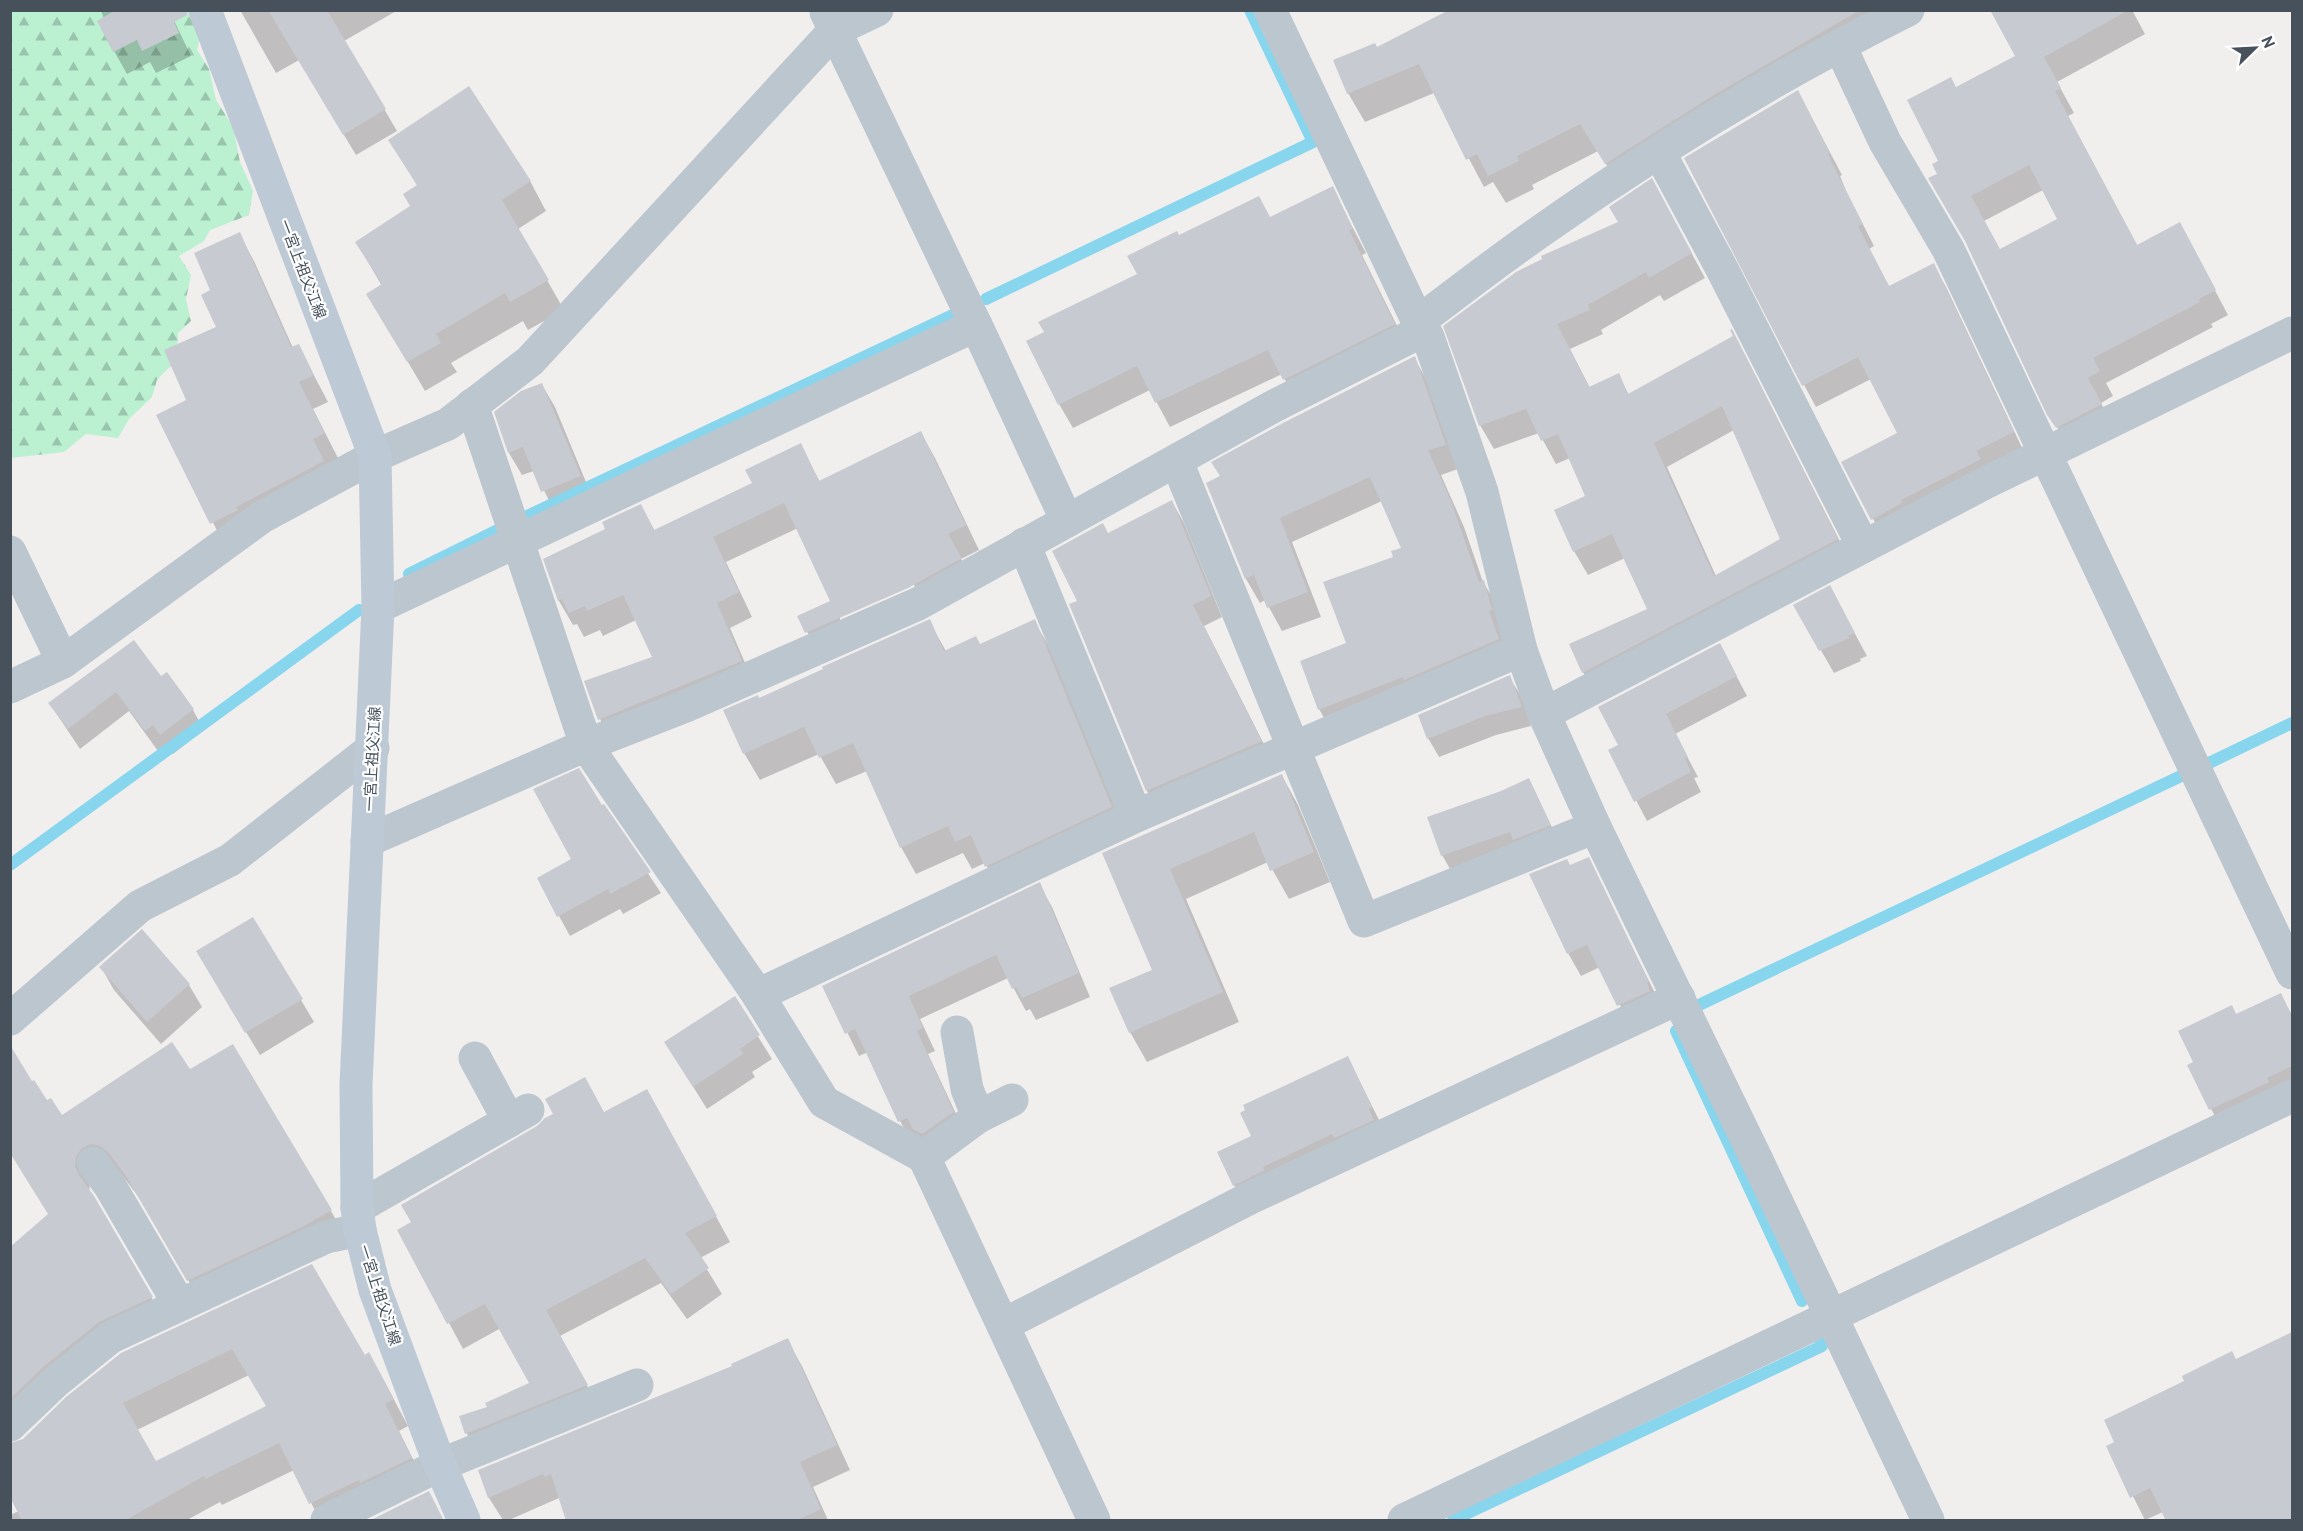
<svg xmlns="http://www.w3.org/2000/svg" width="2303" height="1531" font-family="'PT Sans','Noto Sans JP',sans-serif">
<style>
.forest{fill:url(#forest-firs)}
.shadow{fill:#0003;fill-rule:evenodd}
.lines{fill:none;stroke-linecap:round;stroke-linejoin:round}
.stream{stroke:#87d6ee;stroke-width:12}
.building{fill:#c8cad1;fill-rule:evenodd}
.minor{stroke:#bcc6ce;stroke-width:33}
.secondary{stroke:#bec9d6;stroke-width:33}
.labels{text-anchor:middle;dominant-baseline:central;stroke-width:4.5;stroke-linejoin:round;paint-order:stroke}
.street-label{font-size:15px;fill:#46515c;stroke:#fff}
</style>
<defs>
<pattern id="forest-firs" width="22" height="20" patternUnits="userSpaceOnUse" patternTransform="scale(1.5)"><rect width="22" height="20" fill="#bbf0d1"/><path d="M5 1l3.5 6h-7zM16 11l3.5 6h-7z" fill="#9ac5ad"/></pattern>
</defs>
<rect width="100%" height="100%" fill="#f1eeee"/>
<!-- forest -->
<polygon class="forest" points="10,11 190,11 200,37 197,50 209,69 216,100 233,127 240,162 253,191 249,215 210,230 204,241 179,256 191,275 186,299 191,321 178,333 177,359 157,380 152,397 129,419 118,438 86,434 64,452 11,458"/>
<!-- shadow -->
<g class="shadow">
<polygon points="101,10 169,10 191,56 156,73 150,62 127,74 114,51"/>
<polygon points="240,10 398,10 344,41 397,131 356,155 299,60 276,73"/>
<polygon points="1452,10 1877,10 1725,127 1623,191 1598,151 1532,185 1534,189 1506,203 1493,182 1484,187 1434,93 1365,122 1348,93 1335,61 1376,49"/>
<path d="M1992,10H2132L2145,34L2057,82L2074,113L2068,116L2138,247L2193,249L2228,315L2211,324L2213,327L2106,383L2113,396L2101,403L2115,429L2071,451L2057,427L1939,174L1940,161L1956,89L2017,56ZM2043,190L2059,220L2000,251L1984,221Z"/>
<polygon points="1798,92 1842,175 1840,176 1847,193 1874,246 1869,249 1890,288 1933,265 1946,287 2025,454 1885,541 1843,463 1899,433 1871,379 1816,407 1804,385"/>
<polygon points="390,140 530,181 546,211 518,229 564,310 528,330 523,321 451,363 457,372 425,391 385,323 382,286 357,243 412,207 418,187"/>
<polygon points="1332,188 1366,253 1362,255 1408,348 1298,404 1282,374 1170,427 1150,390 1073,428 1059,404 1139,275 1178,237 1270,218"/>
<path d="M1665,204L1705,278L1664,301L1660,295L1601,330L1603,334L1570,349L1590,388L1618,375L1629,395L1745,355L1851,563L1597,696L1583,672L1649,609L1625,558L1588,575L1574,551L1587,497L1570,458L1556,464L1539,433L1494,449L1480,425L1445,327ZM1734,430L1782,540L1716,576L1667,467Z"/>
<polygon points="239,234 254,261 293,348 298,345 328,402 313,409 339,460 227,550 158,415 188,401 218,328 212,291"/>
<polygon points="1414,358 1428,382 1458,469 1441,475 1464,527 1483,582 1498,606 1511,664 1333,733 1319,709 1348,644 1395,557 1403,549 1382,501 1292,542 1321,617 1282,631 1265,600 1260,603 1246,579 1208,484"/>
<polygon points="542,385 555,407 593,499 556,514 534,471 522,475 509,453 496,413"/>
<path d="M921,433L935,458L979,550L961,559L975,583L821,657L799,617L832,601L798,528L726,562L752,617L730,628L755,686L614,744L600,719L586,682L654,658L636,620L603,636L600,630L584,637L577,624L573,625L559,601L545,559L607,530L641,506L655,531L754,484L800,445L820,482ZM914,584L915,587L840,620V616Z"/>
<polygon points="1172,502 1184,523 1222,617 1204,626 1273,762 1159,811 1147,791 1071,605 1079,601 1108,535"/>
<polygon points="1795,605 1842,610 1867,656 1860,659 1861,661 1834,673"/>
<polygon points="929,621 946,651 980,646 1034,621 1050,648 1126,834 1002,893 985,863 972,869 963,853 916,874 901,847 867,771 836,784 819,754 760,780 744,753 725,711 759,700"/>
<polygon points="1730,664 1747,696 1675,734 1698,777 1694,778 1701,792 1647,821 1610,751 1620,746"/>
<polygon points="1509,677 1521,696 1531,726 1496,735 1439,757 1428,738"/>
<polygon points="161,678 193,710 204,730 173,754 166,745 158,751 129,711 80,749 50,704"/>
<polygon points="1282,776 1298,805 1330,882 1289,899 1268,862 1186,899 1239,1022 1147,1062 1130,1032 1154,971 1103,854"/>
<polygon points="1529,780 1560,844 1453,874 1442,855 1502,792"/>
<polygon points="603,806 661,893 623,914 620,909 570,936 559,916 574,860"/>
<polygon points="1588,859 1661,1005 1632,1028 1600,967 1581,976 1568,953 1531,875 1570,867"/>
<polygon points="1039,884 1052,907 1090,997 1036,1020 1030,1009 1026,1011 1008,978 920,1019 935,1051 928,1054 966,1135 913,1144 900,1121 868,1052 859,1056 824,986"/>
<polygon points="142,931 189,985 202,1007 161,1044 114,990 101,967"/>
<polygon points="211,974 301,1000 314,1022 260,1055"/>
<polygon points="2280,994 2292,1015 2292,1094 2223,1132 2189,1066 2195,1063 2236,1016"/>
<polygon points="734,998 772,1059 752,1072 755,1077 707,1109 666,1043"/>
<polygon points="1348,1058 1383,1128 1246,1206 1234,1185 1253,1137"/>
<polygon points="190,1071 331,1211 346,1237 204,1307 144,1204 125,1179 117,1172 90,1183 89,1192 167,1324 115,1349 10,1441 10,1249 49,1215 46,1102 62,1118"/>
<polygon points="604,1114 661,1116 730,1242 700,1258 722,1294 687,1319 661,1283 560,1336 601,1411 482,1459 467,1434 461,1417 489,1408 532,1384 501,1328 463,1349 399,1230"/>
<path d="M311,1266L364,1356L384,1381L408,1426L399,1431L426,1485L320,1520L294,1470L222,1505L220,1502L187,1520H10V1515L19,1511L15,1445ZM249,1375L268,1407L156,1463L137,1430Z"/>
<polygon points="2292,1333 2292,1520 2167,1520 2163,1512 2145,1520 2108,1447 2236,1361"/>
<polygon points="787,1340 802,1366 850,1470 813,1487 828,1520 568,1520 559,1498 509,1520 503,1520 489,1498 480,1471 734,1367"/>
</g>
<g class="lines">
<!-- stream -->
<g class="stream">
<polyline points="986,299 1313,142 1250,10"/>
<polyline points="525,517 955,314"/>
<polyline points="409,574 502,528"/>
<polyline points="2209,763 2292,723"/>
<polyline points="10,865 359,610"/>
<polyline points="1699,1005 2181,776"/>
<polyline points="1676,1031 1802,1301"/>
<polyline points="1453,1520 1822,1346 1820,1340"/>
</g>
</g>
<!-- building -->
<g class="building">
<polygon points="116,10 187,10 187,15 174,22 179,33 142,51 137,40 113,52 97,21"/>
<polygon points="268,10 327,10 386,109 343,135"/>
<polygon points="1449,10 1860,10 1709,98 1605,164 1580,124 1517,156 1519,161 1488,176 1477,154 1466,160 1419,64 1347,94 1333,60 1375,43 1377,47"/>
<path d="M1990,10H2129L2044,57L2061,88L2055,91L2137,245L2180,222L2216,290L2199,299L2200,302L2093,358L2100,371L2088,378L2102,404L2056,428L2047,415L1965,241L1928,178L1937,174L1932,164L1938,161L1907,100L1951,77L1956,87L2015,56ZM2029,165L2057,219L2000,249L1971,196Z"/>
<polygon points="469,86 531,181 502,200 549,280 510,302 505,293 436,334 441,343 407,362 366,294 382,284 355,242 410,206 403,194 417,185 388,140"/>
<polygon points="1798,90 1830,153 1828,154 1835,169 1863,224 1858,226 1889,286 1934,263 2014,432 1976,451 1981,459 1901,500 1902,503 1871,520 1841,462 1897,433 1858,357 1802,386 1684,158"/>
<path d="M1652,178L1692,253L1649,278L1646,272L1588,305L1590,310L1557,324L1589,387L1619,373L1628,394L1733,336L1730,330L1732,329L1838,539L1582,673L1569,644L1647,609L1612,534L1573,552L1554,510L1585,496L1558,434L1541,441L1526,409L1479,426L1443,326L1516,272L1542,259L1541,256L1618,222L1609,207ZM1722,406L1780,539L1714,576L1654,443Z"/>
<polygon points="1333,186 1353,229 1349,230 1395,324 1283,380 1268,350 1155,403 1137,366 1058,405 1026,341 1044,332 1038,322 1137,274 1127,256 1177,231 1179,235 1259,196 1270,217"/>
<polygon points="240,232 291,347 299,344 314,375 299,382 325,433 313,439 324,461 236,507 238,510 210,524 156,415 186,400 164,350 216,327 201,295 210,290 194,253"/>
<polygon points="1415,356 1446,445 1428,450 1451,501 1479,582 1484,580 1492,610 1489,611 1499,639 1404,680 1403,677 1318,710 1300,661 1346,643 1323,582 1393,557 1391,551 1401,548 1370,477 1280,518 1308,592 1267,608 1254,575 1245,579 1206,483 1220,476 1211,462 1283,423"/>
<polygon points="542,383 581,476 541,492 523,447 508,453 494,412 521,391"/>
<polygon points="921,431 966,525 948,534 962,558 908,588 805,633 797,616 830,601 784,503 713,537 739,592 717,603 742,661 598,720 584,681 652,657 623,595 587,611 585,606 569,613 562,599 558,601 543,559 605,529 602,522 641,504 654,530 752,483 745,470 801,443 819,481"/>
<polygon points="1172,500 1211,596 1193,605 1262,741 1146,791 1069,604 1077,601 1052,551 1103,523 1108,533"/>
<polygon points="1830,585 1855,633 1848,636 1850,638 1819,651 1793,605"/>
<polygon points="930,619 944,651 976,636 980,644 1035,619 1112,807 985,867 971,835 955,842 948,826 900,848 853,743 819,758 804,727 743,754 723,710 758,695 759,698 823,669 822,667"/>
<polygon points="134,640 161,676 167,672 194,709 160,735 153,725 145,731 116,692 68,729 48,703"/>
<polygon points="1720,643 1737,676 1666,714 1688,757 1685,758 1691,772 1634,802 1608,750 1618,745 1598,707"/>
<polygon points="1510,675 1522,707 1485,716 1427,739 1418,715"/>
<polygon points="579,768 602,805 604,804 651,872 610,894 608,889 557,917 537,878 571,859 533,789"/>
<polygon points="1282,774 1314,852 1270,871 1254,832 1170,869 1223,992 1129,1033 1109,988 1152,970 1102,853"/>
<polygon points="1529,778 1551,825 1513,840 1510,832 1441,856 1427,817 1501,791"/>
<polygon points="1589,857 1649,982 1647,983 1650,991 1617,1006 1587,945 1567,954 1529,874 1567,859 1570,865"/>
<polygon points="1040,882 1079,973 1022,998 1016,987 1012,989 996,955 909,996 923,1028 917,1031 954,1112 922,1134 913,1129 907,1118 898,1122 855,1029 845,1034 822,986"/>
<polygon points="253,917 303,999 245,1033 196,951"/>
<polygon points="142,929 190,984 147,1022 99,967"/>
<polygon points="2281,993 2292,1016 2292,1066 2267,1078 2269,1082 2209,1110 2187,1065 2193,1062 2178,1031 2232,1005 2236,1014"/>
<polygon points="735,996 760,1035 740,1049 743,1054 693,1087 664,1042"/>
<polygon points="172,1042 190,1069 233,1044 332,1210 304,1226 187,1281 126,1176 108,1152 100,1146 91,1144 82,1148 76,1156 75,1166 78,1174 94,1196 153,1297 99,1322 42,1368 10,1399 10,1247 48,1214 10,1153 10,1045 32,1081 34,1080 47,1100 51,1098 62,1115"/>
<polygon points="1348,1056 1372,1107 1369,1109 1374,1120 1334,1138 1332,1134 1263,1167 1265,1170 1233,1186 1217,1152 1251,1136 1240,1113 1245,1110 1243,1105"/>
<polygon points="585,1077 604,1112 647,1089 717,1216 685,1233 709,1268 671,1294 645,1258 546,1310 588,1385 465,1434 459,1416 487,1407 485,1403 529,1383 485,1304 447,1324 397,1230 411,1222 401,1205 537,1126 545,1118 553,1114 545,1099"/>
<path d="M312,1264L365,1355L369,1352L394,1399L385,1404L412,1458L360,1483L359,1480L309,1504L279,1443L205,1479L204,1476L124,1521H22L10,1497V1443L23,1439L66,1397L121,1353ZM232,1349L266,1406L156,1461L123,1403Z"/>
<polygon points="2292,1332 2292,1521 2166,1521 2150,1488 2130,1498 2106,1446 2114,1442 2104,1420 2184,1381 2182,1376 2232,1351 2236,1359"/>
<polygon points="788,1338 837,1445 800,1462 821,1509 796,1521 566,1521 551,1474 545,1477 543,1474 488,1498 478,1470 732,1366 731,1364"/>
<polygon points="429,1491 444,1521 373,1521 373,1519"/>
</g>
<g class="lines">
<!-- minor -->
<g class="minor">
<polyline points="1270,10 1418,322 1428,337 1482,492 1521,650 1544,714 1595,827 1755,1156 1928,1520"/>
<polyline points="826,12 984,342 1067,521"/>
<polyline points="1840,46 1885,142 1948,249 2292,973"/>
<polyline points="1659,152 1722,269 1863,546"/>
<polyline points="472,405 586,745 758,995 824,1102 924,1157"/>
<polyline points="1177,462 1364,921 1595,827"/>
<polyline points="1024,544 1136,816"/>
<polyline points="10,552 63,662"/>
<polyline points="378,607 976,325"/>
<polyline points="10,687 63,662 262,517 375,456 448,424 530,361 835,30 877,10"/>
<polyline points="1544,714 1987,482 2292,333"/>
<path d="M367,841L586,745L686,706L916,605L1274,406L1414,335L1418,322C1458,292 1498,261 1538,233C1655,150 1780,74 1908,10"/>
<polyline points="758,995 1136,816 1521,650"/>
<polyline points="10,1019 140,906 230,860 373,748"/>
<polyline points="957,1032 967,1089 978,1117"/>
<polyline points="475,1058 509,1121"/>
<polyline points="1012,1100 978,1117 924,1157 1094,1520"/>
<polyline points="93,1163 110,1186 179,1304"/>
<polyline points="357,1208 528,1110"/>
<polyline points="1003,1325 1250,1198 1679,998"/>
<polyline points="10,1425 54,1383 111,1337 326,1237 360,1230"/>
<polyline points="327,1520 440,1465 637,1385"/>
<polyline points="1404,1520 2292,1096"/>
</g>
<!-- secondary -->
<polyline class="secondary" points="205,10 375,456 378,607 356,1085 357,1208 360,1230 375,1290 440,1465 464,1520"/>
</g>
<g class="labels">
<!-- street labels -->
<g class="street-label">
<text transform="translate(303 269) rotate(69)">一宮上祖父江線</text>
<text transform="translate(372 759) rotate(-87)">一宮上祖父江線</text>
<text transform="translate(380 1295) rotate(72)">一宮上祖父江線</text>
</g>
</g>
<!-- border -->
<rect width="2303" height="1531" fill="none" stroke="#46515c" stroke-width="24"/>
<!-- north arrow -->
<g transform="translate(2255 48) rotate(66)" stroke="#ffffff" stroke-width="4.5" paint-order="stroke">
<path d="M0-4.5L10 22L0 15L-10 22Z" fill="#46515c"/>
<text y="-9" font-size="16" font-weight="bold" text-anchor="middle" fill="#46515c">N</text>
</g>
</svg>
